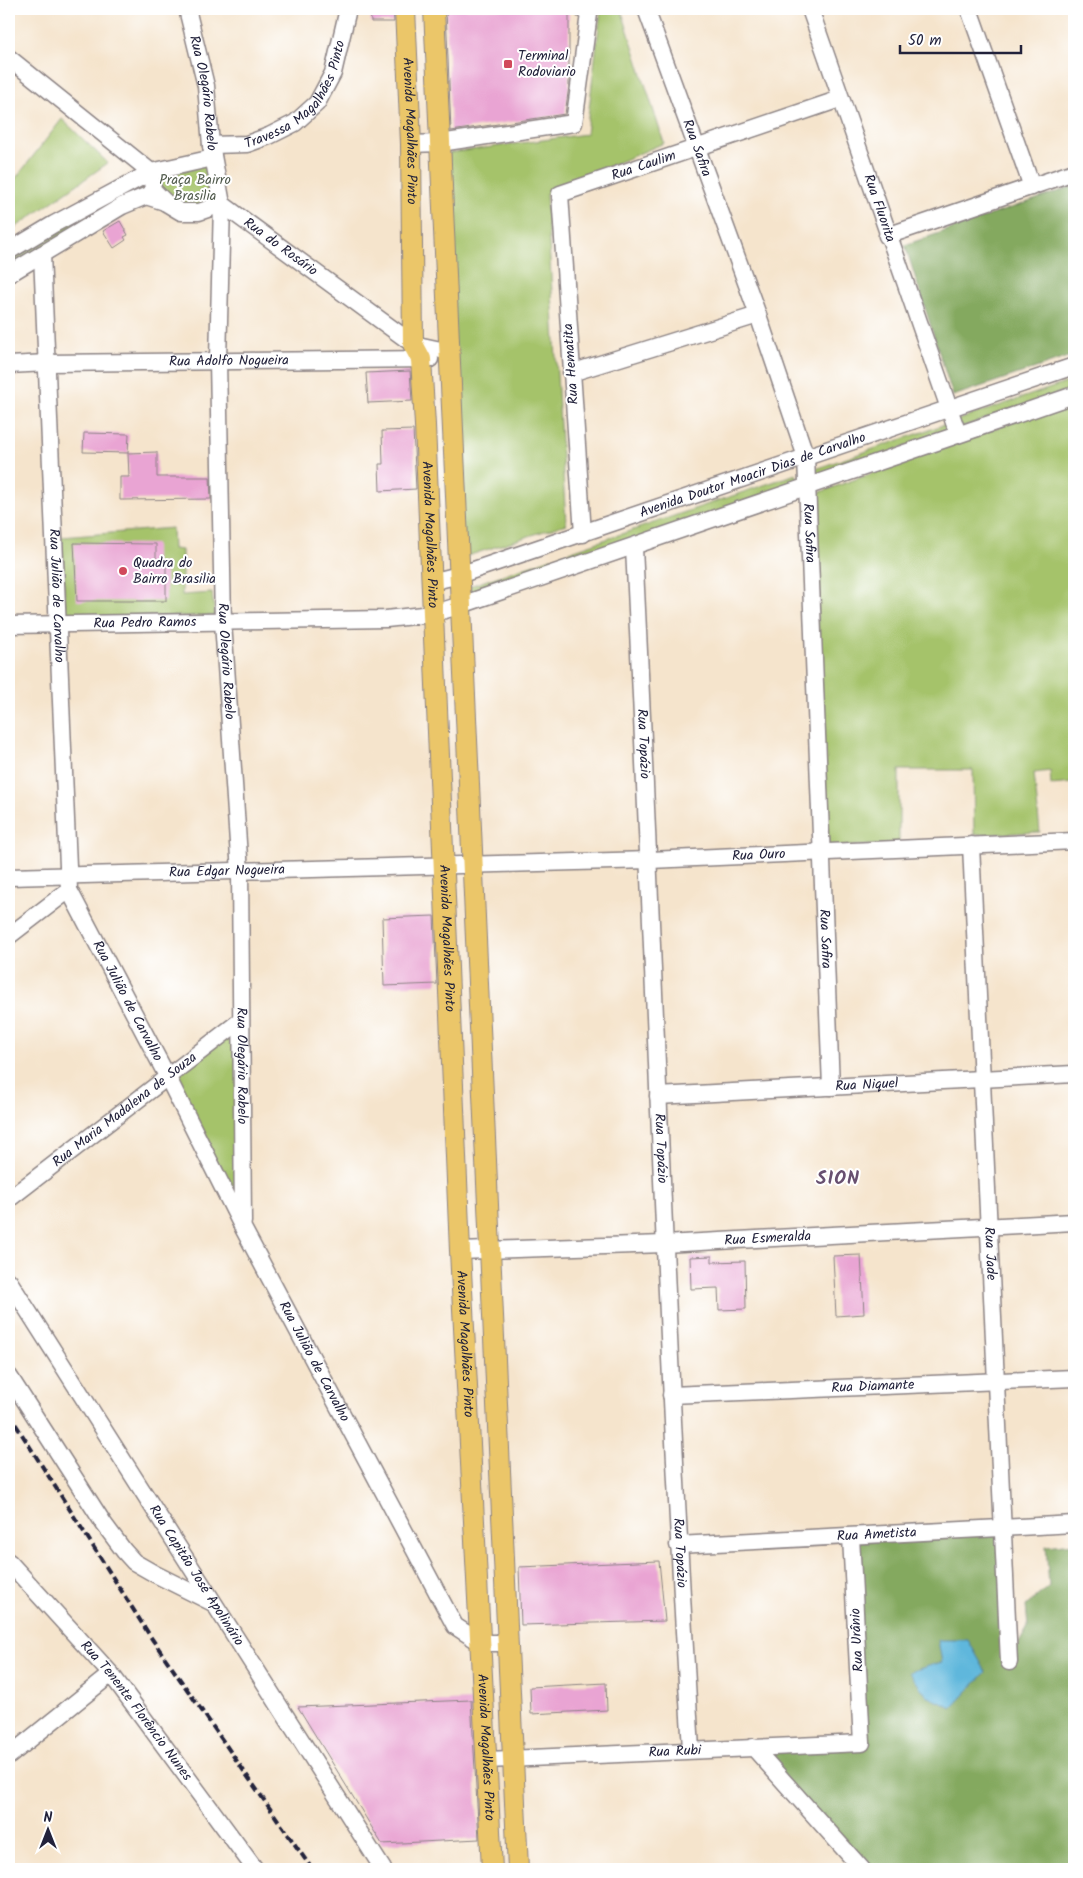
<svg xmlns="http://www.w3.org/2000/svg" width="1083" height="1878" font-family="Kalam,sans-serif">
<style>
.green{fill:#a5c36b;stroke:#647253}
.forest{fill:#84a95f;stroke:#53664d}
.water{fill:#5fb7dc;stroke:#406c8c}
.building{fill:#e9a4d3}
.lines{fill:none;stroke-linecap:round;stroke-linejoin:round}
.minor-casing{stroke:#8c8384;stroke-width:19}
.major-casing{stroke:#8c8384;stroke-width:22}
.minor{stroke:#fff;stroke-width:16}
.major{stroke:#ebc669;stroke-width:20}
.rail{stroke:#22223b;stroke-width:4;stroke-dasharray:8 4;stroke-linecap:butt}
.poi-dot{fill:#d1495b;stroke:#fff;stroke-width:2}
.labels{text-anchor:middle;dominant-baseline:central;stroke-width:4;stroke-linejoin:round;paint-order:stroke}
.poi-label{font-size:14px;fill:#22223b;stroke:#fff;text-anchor:start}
.street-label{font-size:14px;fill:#22223b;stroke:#fff}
.park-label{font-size:14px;fill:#505a4c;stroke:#fff}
.district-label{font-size:19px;font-weight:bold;letter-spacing:1px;fill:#685070;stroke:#fff}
</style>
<rect width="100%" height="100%" fill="#fff"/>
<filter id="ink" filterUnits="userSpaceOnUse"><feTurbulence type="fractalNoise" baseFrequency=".02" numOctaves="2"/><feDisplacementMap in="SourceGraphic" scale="10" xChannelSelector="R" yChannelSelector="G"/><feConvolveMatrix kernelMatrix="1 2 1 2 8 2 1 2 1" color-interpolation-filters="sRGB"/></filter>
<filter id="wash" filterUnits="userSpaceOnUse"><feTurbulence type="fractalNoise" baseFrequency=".0096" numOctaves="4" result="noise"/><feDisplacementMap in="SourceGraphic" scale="20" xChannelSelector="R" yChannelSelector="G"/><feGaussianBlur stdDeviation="1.12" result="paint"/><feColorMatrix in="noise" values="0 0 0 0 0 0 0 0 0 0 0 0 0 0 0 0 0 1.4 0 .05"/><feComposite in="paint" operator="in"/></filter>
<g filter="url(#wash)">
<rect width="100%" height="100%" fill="#f5e4cc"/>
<!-- green -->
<g class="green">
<polygon points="601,9 621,9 664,143 546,193 566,524 458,559 449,153 586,134"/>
<polygon points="62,119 108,163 9,232 9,173 16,178"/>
<polygon points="213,158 222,204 199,212 166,203 151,172"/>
<polygon points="150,178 144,194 9,271 9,255"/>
<polygon points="1074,380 1074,388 818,477 815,469"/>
<polygon points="1074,400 1074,783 1051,785 1050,771 1034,773 1040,832 974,835 973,770 899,770 899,844 828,847 812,495"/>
<polygon points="796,474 800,484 471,597 470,586"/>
<polygon points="172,528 173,549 182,550 182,595 212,593 215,616 65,617 62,537"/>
<polygon points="240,1021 243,1228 167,1076"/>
</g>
<!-- forest -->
<g class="forest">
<polygon points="1074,186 1074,355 953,396 905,245"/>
<polygon points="1002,1528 1009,1661 1028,1627 1026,1606 1049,1586 1046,1546 1074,1543 1074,1869 863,1869 753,1747 862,1743 851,1537"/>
</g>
<!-- water -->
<polygon class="water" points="938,1640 968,1640 986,1672 952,1708 927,1696 909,1672 942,1662"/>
<g id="blocks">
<!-- building -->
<g class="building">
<polygon points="370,9 393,9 394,22 371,22"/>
<polygon points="446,9 569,9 569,86 565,114 451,131"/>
<polygon points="120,221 128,235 124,237 126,240 114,248 103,231"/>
<polygon points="410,371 412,401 368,403 366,373"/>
<polygon points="413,430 416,489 380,491 379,464 383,464 382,431"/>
<polygon points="84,433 129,434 128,453 83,452"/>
<polygon points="157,452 157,477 210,477 211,499 120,500 120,477 129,477 128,453"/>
<polygon points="74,543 156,544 156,564 166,563 166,601 77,601"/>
<polygon points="434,916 437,984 384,986 382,918"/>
<polygon points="861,1255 864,1314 836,1316 833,1256"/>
<polygon points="712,1256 712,1262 745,1261 746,1309 719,1310 718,1288 691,1289 690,1257"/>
<polygon points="659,1561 665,1621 521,1625 519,1567"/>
<polygon points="606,1683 607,1710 531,1714 530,1687"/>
<polygon points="471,1700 479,1839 382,1844 298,1707"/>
</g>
</g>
</g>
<g filter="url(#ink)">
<use href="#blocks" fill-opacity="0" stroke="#8c8384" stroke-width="1"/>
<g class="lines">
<defs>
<g id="minor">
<path id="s1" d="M187,9L206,86L211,145L222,204L218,360L223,622L240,872L243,1222"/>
<path id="s2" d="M646,9L758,315L806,457L831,1087"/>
<path id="s3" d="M810,9L958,434"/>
<polyline points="969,9 1032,187"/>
<path id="s4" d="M9,58L151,172L153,190L166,203L181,212H199L222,204L413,344L450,352"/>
<polyline points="411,144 440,143 574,123 589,14 582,9"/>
<polyline points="887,236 1074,172"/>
<path id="s5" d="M9,251L54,224L151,172L213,158L211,145L247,144L269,136L295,123L317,103L333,73L348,9"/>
<path id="s6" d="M42,254L69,890L167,1076L243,1228L455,1626L481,1643H507"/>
<polyline points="9,274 122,206 146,196 165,202"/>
<path id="s7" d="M9,365L47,363L430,359"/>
<polyline points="571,373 758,315"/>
<path id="s8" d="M583,534L560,194L840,99"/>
<path id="s9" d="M634,548C654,948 666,1349 691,1749"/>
<path id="s10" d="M431,582L459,575L1074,366"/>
<path id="s11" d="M9,625L386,619L432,614L461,605L1074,395"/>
<path id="s12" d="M971,845L1009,1662"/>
<path id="s13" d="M9,877L650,860L1074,841"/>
<polyline points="9,936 69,890"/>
<path id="s14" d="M658,1096L1074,1074"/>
<path id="s15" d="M9,1199L240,1021"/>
<path id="s16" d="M460,1251L664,1244L1074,1222"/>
<path id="s17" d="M9,1281L383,1869"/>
<polyline points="9,1376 104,1524 124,1551 134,1562 155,1574 213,1603"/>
<path id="s18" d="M671,1395L1074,1378"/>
<path id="s19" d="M678,1545L1074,1524"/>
<path id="s20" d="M9,1562L111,1674L255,1869"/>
<polyline points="753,1747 862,1869"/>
<polyline points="9,1756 111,1674"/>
<path id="s21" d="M487,1760L862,1743L851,1537"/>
</g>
<g id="major">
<path id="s22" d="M405,9L411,144L413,344L421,359L425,425L460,1251L492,1869"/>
<polyline points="434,9 518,1869"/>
</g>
</defs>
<!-- minor casing -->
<use href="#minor" class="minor-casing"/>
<!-- major casing -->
<use href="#major" class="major-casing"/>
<!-- minor -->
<use href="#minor" class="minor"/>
<!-- major -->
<use href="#major" class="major"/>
<!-- rail -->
<polyline class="rail" points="9,1414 152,1639 312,1869"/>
</g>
</g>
<!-- markers -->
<g class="poi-dot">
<rect x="503" y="59" width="10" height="10" rx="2.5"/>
<circle cx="123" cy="571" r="5"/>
</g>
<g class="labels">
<!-- poi labels -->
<g class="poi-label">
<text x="518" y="56">Terminal<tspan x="518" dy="16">Rodoviario</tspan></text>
<text x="133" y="563">Quadra do<tspan x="133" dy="16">Bairro Brasilia</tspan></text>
</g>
<!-- street labels -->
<g class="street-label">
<text stroke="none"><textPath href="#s5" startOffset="349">Travessa Magalhães Pinto</textPath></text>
<text stroke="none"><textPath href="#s1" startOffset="86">Rua Olegário Rabelo</textPath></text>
<text stroke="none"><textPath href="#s22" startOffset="122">Avenida Magalhães Pinto</textPath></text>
<text stroke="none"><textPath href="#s2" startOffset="148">Rua Safira</textPath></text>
<text stroke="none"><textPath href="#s8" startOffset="429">Rua Caulim</textPath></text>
<text stroke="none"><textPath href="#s3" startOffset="211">Rua Fluorita</textPath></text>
<text stroke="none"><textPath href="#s4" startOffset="351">Rua do Rosário</textPath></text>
<text stroke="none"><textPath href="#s7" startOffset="220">Rua Adolfo Nogueira</textPath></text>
<text transform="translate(571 364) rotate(-94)">Rua Hematita</text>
<text stroke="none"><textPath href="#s10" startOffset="339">Avenida Doutor Moacir Dias de Carvalho</textPath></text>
<text stroke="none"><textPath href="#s22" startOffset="528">Avenida Magalhães Pinto</textPath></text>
<text stroke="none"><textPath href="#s2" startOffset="552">Rua Safira</textPath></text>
<text stroke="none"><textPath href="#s6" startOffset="342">Rua Julião de Carvalho</textPath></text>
<text stroke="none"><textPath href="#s11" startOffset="136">Rua Pedro Ramos</textPath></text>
<text stroke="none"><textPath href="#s1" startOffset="656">Rua Olegário Rabelo</textPath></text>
<text stroke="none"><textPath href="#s9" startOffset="196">Rua Topázio</textPath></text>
<text stroke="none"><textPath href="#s13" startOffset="750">Rua Ouro</textPath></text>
<text stroke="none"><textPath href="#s13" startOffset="218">Rua Edgar Nogueira</textPath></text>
<text stroke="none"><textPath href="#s22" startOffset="932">Avenida Magalhães Pinto</textPath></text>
<text stroke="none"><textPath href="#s2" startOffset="958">Rua Safira</textPath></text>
<text stroke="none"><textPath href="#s6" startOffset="762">Rua Julião de Carvalho</textPath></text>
<text stroke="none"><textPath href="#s1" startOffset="1061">Rua Olegário Rabelo</textPath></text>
<text stroke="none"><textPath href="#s14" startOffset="209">Rua Niquel</textPath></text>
<text stroke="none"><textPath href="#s15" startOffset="146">Rua Maria Madalena de Souza</textPath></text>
<text stroke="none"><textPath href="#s9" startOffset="601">Rua Topázio</textPath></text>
<text stroke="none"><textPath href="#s16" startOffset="308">Rua Esmeralda</textPath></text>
<text stroke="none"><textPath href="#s12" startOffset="409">Rua Jade</textPath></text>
<text stroke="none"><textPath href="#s22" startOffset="1338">Avenida Magalhães Pinto</textPath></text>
<text stroke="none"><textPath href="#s6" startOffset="1168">Rua Julião de Carvalho</textPath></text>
<text stroke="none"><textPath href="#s18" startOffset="202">Rua Diamante</textPath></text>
<text stroke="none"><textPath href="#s19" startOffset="199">Rua Ametista</textPath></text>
<text stroke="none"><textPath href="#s9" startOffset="1006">Rua Topázio</textPath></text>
<text stroke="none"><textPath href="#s17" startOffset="349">Rua Capitão José Apolinário</textPath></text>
<text transform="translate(857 1640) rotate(-93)">Rua Urânio</text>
<text stroke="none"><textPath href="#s20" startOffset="196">Rua Tenente Florêncio Nunes</textPath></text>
<text stroke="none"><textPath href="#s22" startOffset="1742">Avenida Magalhães Pinto</textPath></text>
<text stroke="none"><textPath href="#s21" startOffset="188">Rua Rubi</textPath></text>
</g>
<!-- park labels -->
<g class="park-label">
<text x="195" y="180">Praça Bairro<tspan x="195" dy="16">Brasilia</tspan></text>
</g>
<!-- district labels -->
<g class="district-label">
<text x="838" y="1179">SION</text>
</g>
</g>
<!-- margin -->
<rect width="1083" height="1878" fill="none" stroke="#fff" stroke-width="30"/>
<!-- north arrow -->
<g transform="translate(48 1830)" stroke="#ffffff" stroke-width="4" paint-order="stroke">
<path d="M0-4L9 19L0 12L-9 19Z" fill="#22223b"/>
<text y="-8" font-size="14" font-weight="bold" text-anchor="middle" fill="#22223b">N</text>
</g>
<!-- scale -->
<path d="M900 45v8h121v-8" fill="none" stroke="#22223b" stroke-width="2.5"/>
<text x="908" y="45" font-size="15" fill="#22223b" stroke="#ffffff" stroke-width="4" paint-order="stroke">50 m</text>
</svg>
